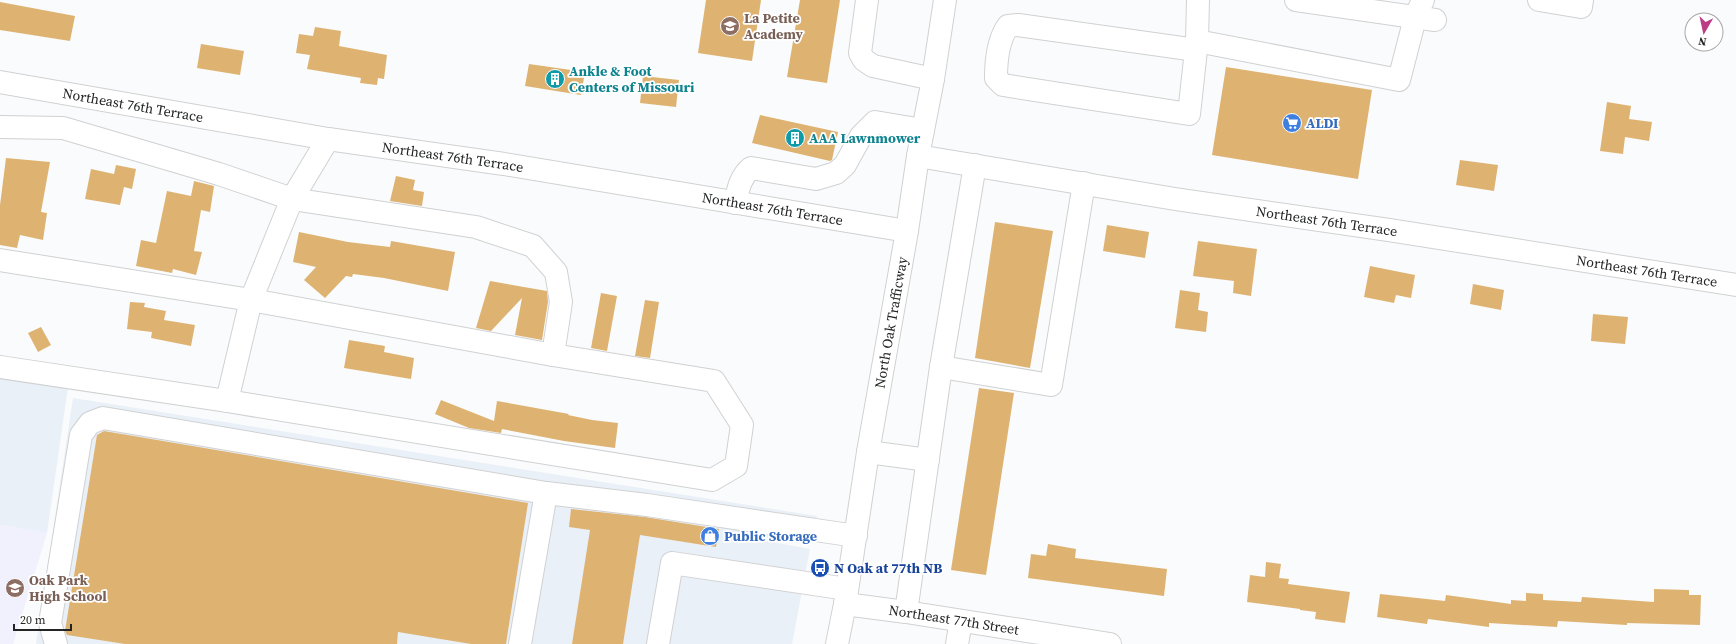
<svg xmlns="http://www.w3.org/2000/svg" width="1736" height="644" font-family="'Source Serif 4',serif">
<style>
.built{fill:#eaf0f7}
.education{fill:#f1f0fd}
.building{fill:#deb372}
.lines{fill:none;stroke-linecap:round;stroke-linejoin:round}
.minor-casing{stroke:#d0d1d2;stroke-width:24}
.major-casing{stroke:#d0d1d2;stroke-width:24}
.minor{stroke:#fff;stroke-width:22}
.major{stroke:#fff;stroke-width:22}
.labels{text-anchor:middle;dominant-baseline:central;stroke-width:3.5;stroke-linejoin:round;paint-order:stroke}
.education-label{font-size:14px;font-weight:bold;fill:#785e54;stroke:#fff;text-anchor:start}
.culture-label{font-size:14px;font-weight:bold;fill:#0d838f;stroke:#fff;text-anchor:start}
.street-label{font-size:14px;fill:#232424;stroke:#fff}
.shop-label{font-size:14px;font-weight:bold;fill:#366cbe;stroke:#fff;text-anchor:start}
.transit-label{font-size:14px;font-weight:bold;fill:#164399;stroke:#fff;text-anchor:start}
</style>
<rect width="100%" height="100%" fill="#fafbfc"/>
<!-- built -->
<g class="built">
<polygon points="0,376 68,387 47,533 0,525"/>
<polygon points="73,398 817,516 811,544 740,536 810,549 792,644 36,644"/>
</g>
<!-- education -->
<polygon class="education" points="0,525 47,533 13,644 0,644"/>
<!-- building -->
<g class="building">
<polygon points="706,0 761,0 752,61 698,53"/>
<polygon points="800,0 840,0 827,83 787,77"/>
<polygon points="0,2 75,16 70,41 0,30"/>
<polygon points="315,27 341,31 339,46 387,55 384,79 378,78 377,85 360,83 361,78 307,69 310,55 296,53 299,34 313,36"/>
<polygon points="201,44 244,51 240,75 197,68"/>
<polygon points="529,64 585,72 581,95 525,86"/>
<polygon points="1226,67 1372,90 1358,179 1212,155"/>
<polygon points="643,76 679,80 676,107 640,103"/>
<polygon points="1607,102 1631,106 1629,119 1652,122 1649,141 1625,137 1623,154 1600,151"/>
<polygon points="760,115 838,132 832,160 830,161 752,143"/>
<polygon points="6,158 50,162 41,212 47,213 43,240 20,235 17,248 0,245 0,205"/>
<polygon points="1460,160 1498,165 1494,191 1456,185"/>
<polygon points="116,165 136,169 132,189 124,187 120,205 85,199 91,169 114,174"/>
<polygon points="396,176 415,180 413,190 424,192 422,206 390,201"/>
<polygon points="194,181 214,186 210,212 201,210 194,251 202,252 196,275 173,269 172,273 136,266 141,240 156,243 167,191 191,196"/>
<polygon points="995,222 1053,231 1030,368 975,358"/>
<polygon points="1107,225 1149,232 1145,258 1103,251"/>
<polygon points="299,232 348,242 390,247 391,241 455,252 448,291 384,278 353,274 352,277 346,276 325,298 304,280 316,267 293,262"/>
<polygon points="1198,241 1257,249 1251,296 1233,293 1234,281 1193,276"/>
<polygon points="1370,266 1415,275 1411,298 1396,295 1394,303 1364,297"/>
<polygon points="490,281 547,291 548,302 542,340 515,335 522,298 491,331 476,328"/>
<polygon points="1473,284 1504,290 1501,310 1470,304"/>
<polygon points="1180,290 1200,293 1198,310 1208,312 1206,332 1175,328"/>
<polygon points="601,293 617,296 607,351 591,348"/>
<polygon points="645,300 659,302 650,358 635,356"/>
<polygon points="130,302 145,303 144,307 166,311 164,320 195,325 191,346 151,338 152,332 127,329"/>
<polygon points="1593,314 1628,317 1625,344 1591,341"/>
<polygon points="41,327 51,345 38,352 28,333"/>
<polygon points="349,340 385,346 384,352 414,358 411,379 344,368"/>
<polygon points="979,388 1014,393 986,575 951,570"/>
<polygon points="441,400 494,421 497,401 569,414 568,415 592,420 618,423 615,448 564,441 502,429 501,433 469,428 435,414"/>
<polygon points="104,431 528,503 506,644 471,644 398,632 397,644 125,644 67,635 65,631 70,600 97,435"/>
<polygon points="571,509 645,517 719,529 716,547 640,535 623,644 572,644 590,530 569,527"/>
<polygon points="1048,544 1076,549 1075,558 1167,569 1164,596 1028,578 1031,554 1046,556"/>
<polygon points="1266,562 1281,564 1279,578 1289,579 1288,584 1350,592 1345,623 1315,619 1316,612 1300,610 1300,609 1247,602 1250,575 1265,577"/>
<polygon points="1654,589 1689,590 1689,595 1701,595 1700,625 1627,623 1627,625 1558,621 1557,627 1489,623 1489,627 1428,619 1427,624 1377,617 1380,594 1445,601 1446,595 1511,604 1511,600 1526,601 1526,593 1543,594 1543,600 1581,602 1582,597 1654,602"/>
</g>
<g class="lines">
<defs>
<g id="minor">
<polyline points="867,0 860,53 864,60 873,66 933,79"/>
<polyline points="1198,0 1197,41 1399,80 1415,18 1423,0"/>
<polyline points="1296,0 1435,20"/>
<polyline points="1539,0 1581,7 1582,0"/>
<path d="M1196,50L1018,25L1008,26C998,40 996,61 996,78L1003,85L1189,114L1197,41"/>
<path id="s1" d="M0,82L328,139L504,164L907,231"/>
<polyline points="0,127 63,128 219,174 292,199 476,227 533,246 556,272 561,302 553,355"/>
<path id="s2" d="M918,156L1175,199L1389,230L1736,285"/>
<path d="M735,203C738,190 740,177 751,168L816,179L836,173L845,165L861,136L875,122L923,130"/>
<polyline points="0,260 251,300 553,355 714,381 742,425 736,466 712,480 227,401 0,367"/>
<polyline points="941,367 975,165"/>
<polyline points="227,401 251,300 292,199 328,139"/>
<polyline points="868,452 928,460"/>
<path id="s3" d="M845,604L906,612L1110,644"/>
<polyline points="906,612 941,367 1051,385 1084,183"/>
<polyline points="56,644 50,623 81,435 90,423 103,418 546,493 647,505 856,536"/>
<polyline points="520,644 546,493"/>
<polyline points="658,644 672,563 847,589"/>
<polyline points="957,644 961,621"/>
</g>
<g id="major">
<path id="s4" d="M837,644L845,604L868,452L907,231L918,156L933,79L945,0"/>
</g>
</defs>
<!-- minor casing -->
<use href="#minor" class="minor-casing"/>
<!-- major casing -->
<use href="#major" class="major-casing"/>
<!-- minor -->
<use href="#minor" class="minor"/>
<!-- major -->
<use href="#major" class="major"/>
</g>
<!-- icons -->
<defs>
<symbol id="school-disc" viewBox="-11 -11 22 22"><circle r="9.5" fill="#8d6e63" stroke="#fff"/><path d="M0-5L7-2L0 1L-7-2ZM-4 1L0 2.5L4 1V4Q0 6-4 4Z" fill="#fff"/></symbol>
<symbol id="building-disc" viewBox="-11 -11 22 22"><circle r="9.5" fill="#0f9aa8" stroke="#fff"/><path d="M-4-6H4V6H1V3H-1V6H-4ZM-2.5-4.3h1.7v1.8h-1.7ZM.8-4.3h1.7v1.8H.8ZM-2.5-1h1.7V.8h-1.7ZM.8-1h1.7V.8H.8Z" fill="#fff"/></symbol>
<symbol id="supermarket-disc" viewBox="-11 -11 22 22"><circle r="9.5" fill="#3f7fe0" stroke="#fff"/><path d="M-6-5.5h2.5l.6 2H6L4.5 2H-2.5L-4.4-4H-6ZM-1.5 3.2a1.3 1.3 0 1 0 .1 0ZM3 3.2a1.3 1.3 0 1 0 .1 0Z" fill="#fff"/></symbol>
<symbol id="shop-disc" viewBox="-11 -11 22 22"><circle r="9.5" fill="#3f7fe0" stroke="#fff"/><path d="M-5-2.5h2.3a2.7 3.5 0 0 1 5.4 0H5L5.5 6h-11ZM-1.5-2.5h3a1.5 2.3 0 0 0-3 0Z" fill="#fff"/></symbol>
<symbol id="bus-disc" viewBox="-11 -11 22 22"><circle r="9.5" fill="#1a4fb4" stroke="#fff"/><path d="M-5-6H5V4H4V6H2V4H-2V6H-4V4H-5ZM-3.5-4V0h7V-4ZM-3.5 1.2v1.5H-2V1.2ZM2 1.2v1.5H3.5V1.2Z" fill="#fff"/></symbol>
</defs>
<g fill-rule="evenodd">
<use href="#school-disc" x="719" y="15" width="22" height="22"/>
<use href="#building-disc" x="544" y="68" width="22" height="22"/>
<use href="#supermarket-disc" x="1281" y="112" width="22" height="22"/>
<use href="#building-disc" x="784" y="127" width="22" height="22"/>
<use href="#shop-disc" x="699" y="525" width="22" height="22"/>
<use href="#bus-disc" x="809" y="557" width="22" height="22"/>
<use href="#school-disc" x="4" y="577" width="22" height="22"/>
</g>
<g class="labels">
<!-- education labels -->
<g class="education-label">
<text x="744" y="18">La Petite<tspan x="744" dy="16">Academy</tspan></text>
<text x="29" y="580">Oak Park<tspan x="29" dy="16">High School</tspan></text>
</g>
<!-- culture labels -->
<g class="culture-label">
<text x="569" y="71">Ankle &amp; Foot<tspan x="569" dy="16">Centers of Missouri</tspan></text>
<text x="809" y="138">AAA Lawnmower</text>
</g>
<!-- street labels -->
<g class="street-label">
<text stroke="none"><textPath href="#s1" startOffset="135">Northeast 76th Terrace</textPath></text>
<text stroke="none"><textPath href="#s1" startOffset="459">Northeast 76th Terrace</textPath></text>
<text stroke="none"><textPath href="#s1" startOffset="783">Northeast 76th Terrace</textPath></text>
<text stroke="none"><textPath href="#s2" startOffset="414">Northeast 76th Terrace</textPath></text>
<text stroke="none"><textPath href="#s2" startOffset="738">Northeast 76th Terrace</textPath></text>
<text stroke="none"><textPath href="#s4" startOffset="326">North Oak Trafficway</textPath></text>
<text stroke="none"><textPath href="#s3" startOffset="110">Northeast 77th Street</textPath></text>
</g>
<!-- shop labels -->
<g class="shop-label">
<text x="1306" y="123">ALDI</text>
<text x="724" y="536">Public Storage</text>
</g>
<!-- transit labels -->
<g class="transit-label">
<text x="834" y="568">N Oak at 77th NB</text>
</g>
</g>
<!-- north arrow -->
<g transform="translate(1704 32) rotate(189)"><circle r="19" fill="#ffffff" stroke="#a7a7a7"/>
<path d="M0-3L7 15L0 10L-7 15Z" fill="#bc3b85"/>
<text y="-6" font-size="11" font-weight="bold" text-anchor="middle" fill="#232424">N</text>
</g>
<!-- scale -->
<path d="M14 624v6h57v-6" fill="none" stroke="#232424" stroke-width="2"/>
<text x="20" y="624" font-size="12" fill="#232424" stroke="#ffffff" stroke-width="3" paint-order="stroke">20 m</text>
</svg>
